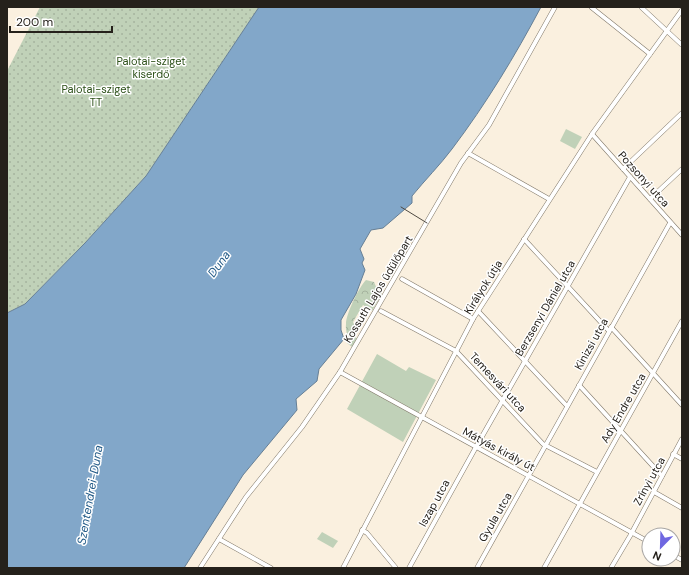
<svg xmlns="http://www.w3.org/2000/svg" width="689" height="575" font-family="'DM Sans',sans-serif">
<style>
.forest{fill:url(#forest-crowns)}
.park{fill:url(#park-dots)}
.garden{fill:#c0d1b8}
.water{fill:#82a7c9;stroke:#667f95}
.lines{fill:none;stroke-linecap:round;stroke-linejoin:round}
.minor-casing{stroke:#82796a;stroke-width:5}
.minor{stroke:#fff;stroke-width:4}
.rail{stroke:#4e4941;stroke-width:1}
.labels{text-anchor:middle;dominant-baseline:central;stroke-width:3;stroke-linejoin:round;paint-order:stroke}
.park-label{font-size:11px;fill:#2b4f17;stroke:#fff}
.street-label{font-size:11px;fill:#25211b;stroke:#fff}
.water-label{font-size:12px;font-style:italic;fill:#235b88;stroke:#fff}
</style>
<defs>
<pattern id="forest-crowns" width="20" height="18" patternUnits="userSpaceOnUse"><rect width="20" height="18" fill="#c0d1b8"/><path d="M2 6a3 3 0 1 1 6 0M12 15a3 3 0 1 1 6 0" fill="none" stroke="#a5b39e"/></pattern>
<pattern id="park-dots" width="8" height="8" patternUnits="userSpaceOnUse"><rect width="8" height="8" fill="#c0d1b8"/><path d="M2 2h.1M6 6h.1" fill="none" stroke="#a5b39e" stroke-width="1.8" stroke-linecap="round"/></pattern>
</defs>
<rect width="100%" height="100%" fill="#faf0df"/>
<!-- forest -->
<path class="forest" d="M366,280L374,282L377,289L382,294L372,311L363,305L353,322L357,331L355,336L357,339L352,347L347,343C349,336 345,331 346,324C346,314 359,287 366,280Z"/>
<!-- park -->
<polygon class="park" points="40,7 259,7 146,176 85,243 25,304 7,313 7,71"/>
<!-- garden -->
<g class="garden">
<polygon points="566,129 582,137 575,149 560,141"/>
<polygon points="377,354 406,371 409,367 436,380 403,442 347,409"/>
<polygon points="322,532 338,541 333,548 317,539"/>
</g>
<!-- water -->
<path class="water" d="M259,7H541C515,56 486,104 452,149C440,165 425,180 412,196V203L383,228L371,230L360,249L364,259L362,263L365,270L356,294L341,320V330L344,339L319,369L317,381L296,399L297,410L243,475L184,568H7V313L25,304L85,243L146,176Z"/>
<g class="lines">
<defs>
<g id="minor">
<polyline points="591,7 650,54"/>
<polyline points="641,7 682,45"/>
<polyline points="592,134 682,235"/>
<polyline points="468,153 549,199"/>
<polyline points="623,169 682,113"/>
<polyline points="650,199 682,169"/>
<polyline points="524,239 609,331"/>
<polyline points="402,279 473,319"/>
<polyline points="381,311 456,351 543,444 597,472"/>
<polyline points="478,311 567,406"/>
<polyline points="611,327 682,405"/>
<polyline points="340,372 649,542"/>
<polyline points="579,385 662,476"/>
<polyline points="673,454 682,459"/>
<polyline points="654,492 682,508"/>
<polyline points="362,530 367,533 396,568"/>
<polyline points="219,539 271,568"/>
<polyline points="673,555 682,560"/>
<polyline points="200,568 246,497 302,427 340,372 461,163 489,125 555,7"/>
<polyline points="343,568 473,319 592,134 682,10"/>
<polyline points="409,568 476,447 630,177"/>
<polyline points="477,568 670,223"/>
<polyline points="544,568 682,321"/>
<polyline points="611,568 630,536 682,439"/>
</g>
</defs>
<!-- minor casing -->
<use href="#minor" class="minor-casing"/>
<!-- minor -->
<use href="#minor" class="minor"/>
<!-- rail -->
<polyline class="rail" points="401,207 427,223"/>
</g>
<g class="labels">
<!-- park labels -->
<g class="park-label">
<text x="151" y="61">Palotai-sziget<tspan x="151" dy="13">kiserdő</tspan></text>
<text x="96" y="89">Palotai-sziget<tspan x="96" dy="13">TT</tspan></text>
</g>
<!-- street labels -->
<g class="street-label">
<text transform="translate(644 179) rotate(48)">Pozsonyi utca</text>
<text transform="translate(483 287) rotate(-58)">Királyok útja</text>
<text transform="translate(378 289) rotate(-59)">Kossuth Lajos üdülőpart</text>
<text transform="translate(545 308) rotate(-60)">Berzsenyi Dániel utca</text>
<text transform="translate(591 344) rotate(-61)">Kinizsi utca</text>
<text transform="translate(498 382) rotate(47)">Temesvári utca</text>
<text transform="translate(623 408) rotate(-60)">Ady Endre utca</text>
<text transform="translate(499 449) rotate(28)">Mátyás király út</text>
<text transform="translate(649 481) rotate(-61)">Zrínyi utca</text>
<text transform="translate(434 503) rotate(-61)">Iszap utca</text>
<text transform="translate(495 517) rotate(-60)">Gyula utca</text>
</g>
<!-- water labels -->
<g class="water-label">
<text transform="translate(219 264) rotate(-54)">Duna</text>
<text transform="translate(90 495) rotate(-80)">Szentendrei-Duna</text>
</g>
</g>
<!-- border -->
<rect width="689" height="575" fill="none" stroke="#25211b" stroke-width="16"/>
<!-- north arrow -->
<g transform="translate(661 547) rotate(203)"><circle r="19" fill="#ffffff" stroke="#a8a6a4"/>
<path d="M0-3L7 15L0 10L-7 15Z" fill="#6f67e1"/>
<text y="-6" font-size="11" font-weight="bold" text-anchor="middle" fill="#25211b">N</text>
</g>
<!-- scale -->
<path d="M10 26v6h102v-6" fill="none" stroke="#25211b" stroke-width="2"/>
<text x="16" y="26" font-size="12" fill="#25211b" stroke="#ffffff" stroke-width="3" paint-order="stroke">200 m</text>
</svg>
